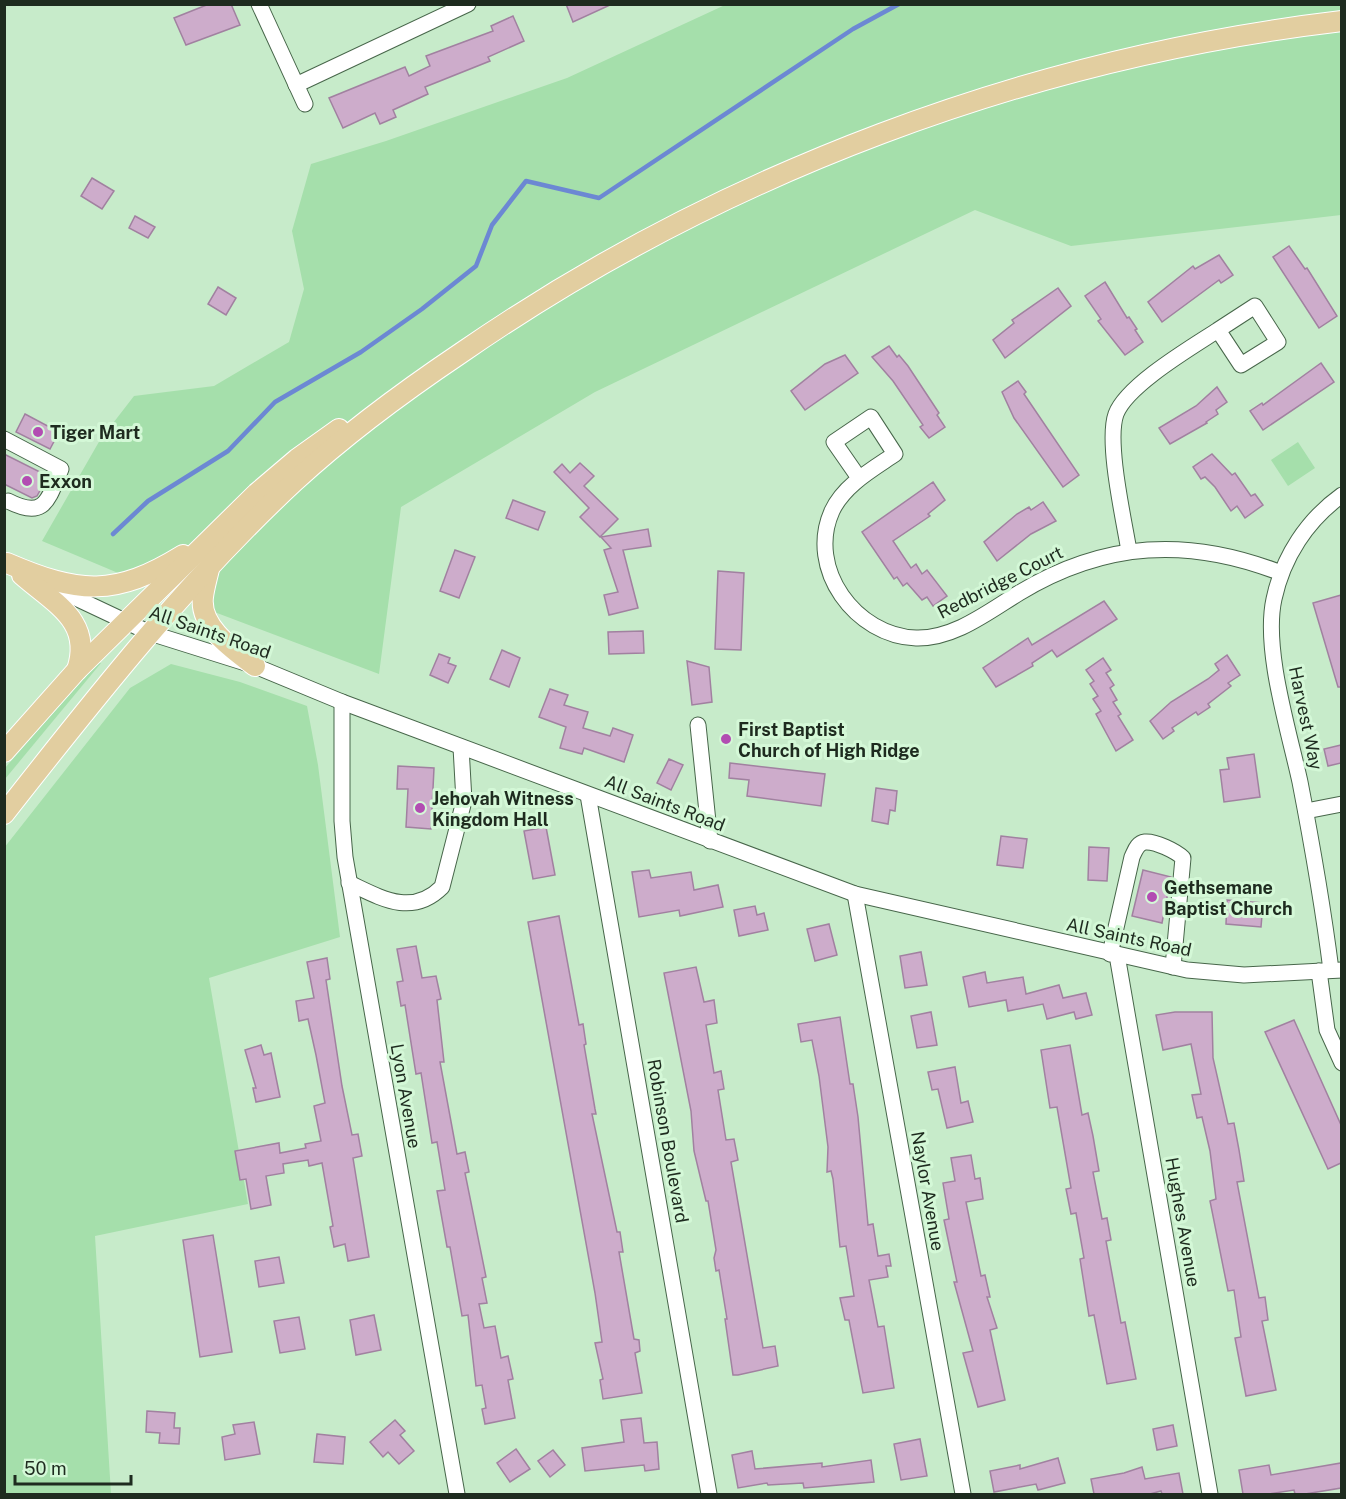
<svg xmlns="http://www.w3.org/2000/svg" width="1346" height="1499" font-family="'Public Sans',sans-serif">
<style>
.green{fill:#a5dfab}
.lines{fill:none;stroke-linecap:round;stroke-linejoin:round}
.stream{stroke:#6c88d3;stroke-width:4.5}
.building{fill:#cdaccb;stroke:#a181a0;stroke-width:1.5}
.minor-casing{stroke:#47664a;stroke-width:17}
.major-casing{stroke:#fff;stroke-width:22}
.minor{stroke:#fff;stroke-width:15}
.major{stroke:#e2cea0;stroke-width:20}
.poi-dot{fill:#b24db2;stroke:#d4f8d7;stroke-width:2}
.labels{text-anchor:middle;dominant-baseline:central;stroke-width:6;stroke-linejoin:round;paint-order:stroke}
.poi-label{font-size:18px;font-weight:bold;fill:#1e2b1f;stroke:#d4f8d7;text-anchor:start}
.street-label{font-size:18px;fill:#1e2b1f;stroke:#d4f8d7}
</style>
<rect width="100%" height="100%" fill="#c7ebca"/>
<!-- green -->
<g class="green">
<polygon points="725,5 1341,5 1341,215 1071,246 975,210 595,392 401,507 379,674 180,599 42,541 100,440 134,396 214,386 289,342 304,289 292,231 311,164 386,141 567,78"/>
<polygon points="1298,442 1315,468 1288,486 1271,460"/>
<polygon points="97,662 101,663 5,779 5,768"/>
<polygon points="171,664 240,682 307,706 318,765 340,937 209,978 248,1204 95,1236 111,1494 5,1494 4,848 130,688"/>
</g>
<g class="lines">
<!-- stream -->
<polyline class="stream" points="113,534 148,501 228,451 275,402 361,352 422,309 476,266 492,225 526,181 599,198 853,29 899,4"/>
</g>
<!-- building -->
<g class="building">
<polygon points="209,4 231,4 240,25 186,45 174,18"/>
<polygon points="566,4 610,4 610,5 573,22"/>
<polygon points="513,16 524,41 488,57 490,61 425,87 428,94 393,110 396,117 380,124 375,113 343,128 329,98 405,67 409,76 430,66 426,56 493,31 491,26"/>
<polygon points="92,178 114,191 102,209 81,196"/>
<polygon points="135,216 155,227 148,238 129,228"/>
<polygon points="1289,246 1305,269 1307,268 1337,316 1319,328 1273,257"/>
<polygon points="1219,255 1233,275 1221,283 1219,280 1162,322 1148,302 1193,266 1195,269"/>
<polygon points="1105,282 1127,318 1129,317 1137,329 1135,330 1143,342 1125,355 1098,321 1101,319 1085,296"/>
<polygon points="218,287 236,298 226,315 208,304"/>
<polygon points="1058,288 1071,306 1005,358 993,340 1014,323 1012,320"/>
<polygon points="889,346 897,357 899,355 908,366 939,413 937,415 945,427 929,438 920,427 923,425 893,381 872,357"/>
<polygon points="845,355 858,373 805,410 791,391 825,364"/>
<polygon points="1321,363 1334,382 1263,430 1250,411 1262,403 1263,405"/>
<polygon points="1018,381 1026,392 1024,394 1079,475 1063,487 1014,418 1002,392"/>
<polygon points="1217,387 1227,402 1216,410 1218,414 1206,422 1207,423 1170,444 1159,428 1196,406"/>
<polygon points="25,414 59,432 50,449 16,432"/>
<polygon points="4,454 48,476 37,496 32,498 4,484"/>
<polygon points="1212,454 1232,475 1235,473 1251,496 1255,494 1263,505 1245,518 1237,506 1231,511 1215,487 1205,477 1201,479 1193,467"/>
<polygon points="580,463 594,476 584,486 618,519 600,537 580,517 589,508 554,472 562,464 570,473"/>
<polygon points="933,482 945,500 928,514 930,516 893,541 911,568 916,564 922,574 927,570 947,596 933,606 927,597 922,600 907,583 903,586 897,577 894,579 862,532"/>
<polygon points="513,500 545,512 538,530 506,518"/>
<polygon points="1043,502 1056,521 1031,534 997,561 984,542 1017,514 1029,507 1031,510"/>
<polygon points="648,529 651,546 623,550 638,608 609,615 604,595 618,592 604,550 611,548 601,537"/>
<polygon points="455,550 475,557 459,598 440,591"/>
<polygon points="718,571 744,573 741,650 715,649"/>
<polygon points="1341,595 1341,687 1338,687 1313,603"/>
<polygon points="1104,601 1117,619 1057,657 1052,650 1032,663 1033,666 996,687 983,668 1028,638 1032,645"/>
<polygon points="643,631 644,653 609,654 608,632"/>
<polygon points="502,650 520,658 509,687 490,679"/>
<polygon points="439,654 450,658 448,663 456,666 448,683 430,675"/>
<polygon points="1227,655 1240,675 1228,683 1231,686 1208,704 1210,707 1198,715 1196,712 1172,728 1174,731 1163,739 1150,721 1171,702 1208,679 1219,670 1215,664"/>
<polygon points="1103,658 1111,670 1106,673 1114,685 1110,688 1117,700 1113,702 1121,714 1118,716 1133,740 1116,751 1096,714 1101,711 1093,699 1098,696 1090,684 1094,681 1086,670"/>
<polygon points="687,661 709,667 712,702 692,705"/>
<polygon points="550,689 568,695 564,705 588,712 583,728 610,736 613,728 633,735 624,762 584,748 582,754 560,748 566,727 539,717"/>
<polygon points="1341,745 1341,763 1328,766 1324,749"/>
<polygon points="1254,754 1260,797 1224,802 1220,770 1229,769 1227,758"/>
<polygon points="669,759 683,765 671,790 657,783"/>
<polygon points="730,763 825,774 821,806 747,796 749,780 729,778"/>
<polygon points="398,766 434,768 431,829 406,827 408,789 397,789"/>
<polygon points="876,788 897,791 895,811 890,810 888,824 872,821"/>
<polygon points="546,827 555,875 533,879 524,831"/>
<polygon points="1001,836 1027,839 1023,868 997,865"/>
<polygon points="1089,847 1109,848 1107,881 1088,880"/>
<polygon points="649,870 651,878 691,872 694,890 718,885 723,907 680,916 679,910 639,917 632,872"/>
<polygon points="1143,870 1171,877 1162,923 1132,916"/>
<polygon points="1227,900 1263,903 1261,927 1226,924"/>
<polygon points="755,906 757,915 764,913 768,930 739,936 734,910"/>
<polygon points="559,916 579,1025 583,1024 586,1044 584,1045 595,1109 596,1114 592,1114 617,1232 620,1232 623,1252 619,1252 634,1339 639,1340 640,1351 635,1353 642,1393 603,1399 600,1380 603,1379 595,1343 602,1342 595,1293 528,922"/>
<polygon points="829,924 837,955 815,961 807,929"/>
<polygon points="416,946 422,978 436,976 441,999 437,1000 444,1062 440,1062 457,1154 465,1152 469,1172 465,1173 486,1277 482,1278 487,1303 479,1304 484,1328 495,1326 501,1358 508,1356 513,1379 508,1380 515,1418 485,1424 482,1409 486,1408 482,1385 476,1386 468,1315 462,1316 450,1247 447,1247 437,1191 445,1190 437,1142 432,1143 421,1073 416,1074 405,1005 401,1006 397,982 403,981 397,949"/>
<polygon points="921,952 927,985 905,988 900,956"/>
<polygon points="327,958 330,979 326,980 342,1086 352,1135 358,1134 362,1156 353,1158 369,1257 348,1261 345,1244 334,1247 330,1227 333,1226 322,1163 309,1166 308,1160 283,1164 284,1173 266,1176 271,1205 251,1209 246,1179 240,1180 235,1151 279,1143 280,1153 306,1148 305,1144 321,1141 314,1106 325,1103 316,1055 308,1019 299,1021 296,1001 314,998 307,962"/>
<polygon points="696,967 704,1002 714,1000 717,1023 706,1025 714,1073 721,1071 724,1089 718,1090 726,1140 734,1139 738,1160 731,1162 763,1348 775,1346 778,1366 738,1375 733,1375 725,1319 727,1319 719,1270 716,1271 714,1258 716,1250 708,1201 706,1201 694,1151 691,1111 664,973"/>
<polygon points="985,972 987,983 1023,977 1026,994 1059,985 1063,998 1086,993 1092,1015 1076,1019 1074,1012 1047,1019 1043,1004 1008,1011 1006,1000 969,1007 963,977"/>
<polygon points="931,1012 937,1045 917,1048 911,1016"/>
<polygon points="1175,1012 1212,1012 1213,1058 1228,1124 1234,1123 1239,1150 1244,1181 1237,1182 1259,1298 1265,1297 1268,1320 1262,1321 1276,1390 1246,1396 1235,1338 1241,1337 1234,1290 1228,1291 1210,1201 1216,1199 1210,1151 1202,1117 1197,1118 1192,1095 1201,1094 1191,1044 1163,1050 1156,1015"/>
<polygon points="840,1017 850,1084 853,1084 858,1117 868,1225 873,1224 878,1256 889,1254 891,1266 886,1266 888,1277 869,1280 878,1327 884,1326 894,1388 863,1393 849,1320 845,1320 840,1298 854,1296 846,1246 840,1247 833,1179 831,1171 827,1172 828,1147 819,1076 812,1040 801,1042 798,1024"/>
<polygon points="1294,1020 1341,1125 1341,1163 1328,1169 1265,1032"/>
<polygon points="261,1045 264,1055 271,1053 280,1097 256,1102 253,1088 256,1088 245,1050"/>
<polygon points="1070,1045 1082,1115 1088,1113 1093,1136 1099,1171 1093,1172 1102,1219 1107,1218 1111,1240 1106,1241 1121,1323 1125,1322 1136,1379 1107,1384 1094,1315 1089,1316 1080,1259 1084,1258 1076,1213 1071,1214 1066,1189 1071,1188 1057,1107 1050,1108 1041,1050"/>
<polygon points="955,1067 961,1103 968,1101 973,1122 947,1128 938,1089 932,1090 928,1072"/>
<polygon points="971,1155 975,1179 980,1178 983,1199 966,1202 981,1276 985,1275 990,1297 987,1297 997,1328 990,1330 1005,1400 978,1407 963,1353 973,1351 954,1282 957,1282 944,1220 949,1219 943,1183 955,1181 951,1158"/>
<polygon points="213,1235 232,1352 200,1357 183,1240"/>
<polygon points="279,1257 284,1283 259,1287 255,1261"/>
<polygon points="374,1315 381,1350 356,1355 350,1320"/>
<polygon points="299,1317 305,1349 280,1353 274,1321"/>
<polygon points="147,1411 175,1413 174,1428 180,1428 179,1444 159,1443 160,1433 146,1432"/>
<polygon points="641,1418 644,1443 657,1442 659,1469 645,1471 644,1465 585,1471 582,1448 624,1442 621,1420"/>
<polygon points="395,1420 405,1431 400,1435 414,1451 399,1464 388,1452 383,1457 370,1442"/>
<polygon points="254,1422 260,1454 225,1460 222,1437 235,1434 233,1425"/>
<polygon points="1173,1425 1177,1446 1157,1450 1153,1429"/>
<polygon points="317,1434 345,1437 343,1464 314,1462"/>
<polygon points="920,1439 927,1476 901,1480 894,1444"/>
<polygon points="516,1449 530,1469 510,1482 497,1463"/>
<polygon points="553,1450 565,1465 550,1477 538,1461"/>
<polygon points="752,1451 755,1469 822,1463 822,1467 871,1460 874,1482 804,1488 803,1483 768,1485 767,1483 738,1488 732,1455"/>
<polygon points="1058,1458 1065,1483 1038,1490 1036,1484 994,1492 990,1471 1020,1465 1020,1469"/>
<polygon points="1341,1463 1341,1488 1305,1494 1295,1494 1294,1490 1269,1494 1243,1494 1239,1470 1269,1465 1271,1475"/>
<polygon points="1142,1467 1145,1479 1179,1473 1183,1494 1162,1494 1161,1491 1150,1494 1094,1494 1091,1479 1124,1473"/>
</g>
<g class="lines">
<defs>
<g id="minor">
<polyline points="259,4 305,104"/>
<polyline points="296,85 468,4"/>
<path d="M4,439L61,469C48,500 45,520 8,501"/>
<path d="M859,478L834,442L871,417L895,454C873,469 844,485 832,511C806,569 856,636 916,638C954,639 988,612 1019,593C1105,541 1189,537 1281,573"/>
<path d="M1129,551C1124,520 1106,442 1116,414C1127,385 1192,347 1218,330L1241,365L1278,342L1255,306L1218,330"/>
<polyline points="44,583 150,633 255,666 342,702 855,894 1187,970 1244,975 1342,970"/>
<polyline points="342,702 342,821 345,857 457,1494"/>
<polyline points="698,725 710,841"/>
<polyline points="588,795 709,1494"/>
<polyline points="1306,811 1342,804"/>
<path d="M349,883C381,898 412,917 442,887L464,801L461,747"/>
<polyline points="855,894 963,1494"/>
<path d="M1110,954L1132,857C1135,851 1137,843 1145,842C1155,841 1176,851 1183,858L1173,967"/>
<polyline points="1117,955 1210,1494"/>
<path d="M1331,970C1323,907 1312,844 1300,782C1289,731 1263,649 1274,599C1283,557 1307,520 1342,495"/>
<polyline points="1319,971 1327,1030 1342,1063"/>
</g>
<g id="major">
<path d="M7,563C79,594 115,597 183,555"/>
<path d="M209,569C207,578 204,588 203,597C199,627 234,650 255,666"/>
<path d="M22,575C55,604 93,621 77,670"/>
<polyline points="4,752 77,670 257,493 297,459 339,429"/>
<path d="M4,814C95,698 187,581 295,481C347,433 403,392 461,353C720,174 1028,58 1342,21"/>
</g>
</defs>
<!-- minor casing -->
<use href="#minor" class="minor-casing"/>
<!-- major casing -->
<use href="#major" class="major-casing"/>
<!-- minor -->
<use href="#minor" class="minor"/>
<!-- major -->
<use href="#major" class="major"/>
</g>
<!-- markers -->
<g class="poi-dot">
<circle cx="38" cy="432" r="6"/>
<circle cx="27" cy="481" r="6"/>
<circle cx="726" cy="739" r="6"/>
<circle cx="420" cy="808" r="6"/>
<circle cx="1152" cy="897" r="6"/>
</g>
<g class="labels">
<!-- poi labels -->
<g class="poi-label">
<text x="50" y="432">Tiger Mart</text>
<text x="39" y="481">Exxon</text>
<text x="738" y="729">First Baptist<tspan x="738" dy="21">Church of High Ridge</tspan></text>
<text x="432" y="798">Jehovah Witness<tspan x="432" dy="21">Kingdom Hall</tspan></text>
<text x="1164" y="887">Gethsemane<tspan x="1164" dy="21">Baptist Church</tspan></text>
</g>
<!-- street labels -->
<g class="street-label">
<text transform="translate(1000 582) rotate(-27)">Redbridge Court</text>
<text transform="translate(210 632) rotate(19)">All Saints Road</text>
<text transform="translate(1306 718) rotate(78)">Harvest Way</text>
<text transform="translate(665 803) rotate(21)">All Saints Road</text>
<text transform="translate(1129 937) rotate(12)">All Saints Road</text>
<text transform="translate(406 1096) rotate(80)">Lyon Avenue</text>
<text transform="translate(668 1141) rotate(80)">Robinson Boulevard</text>
<text transform="translate(928 1191) rotate(80)">Naylor Avenue</text>
<text transform="translate(1183 1222) rotate(80)">Hughes Avenue</text>
</g>
</g>
<!-- border -->
<rect width="1346" height="1499" fill="none" stroke="#1e2b1f" stroke-width="12"/>
<!-- scale -->
<path d="M15 1475v9h116v-9" fill="none" stroke="#1e2b1f" stroke-width="3"/>
<text x="24" y="1475" font-size="18" fill="#1e2b1f" stroke="#d4f8d7" stroke-width="4.5" paint-order="stroke">50 m</text>
</svg>
